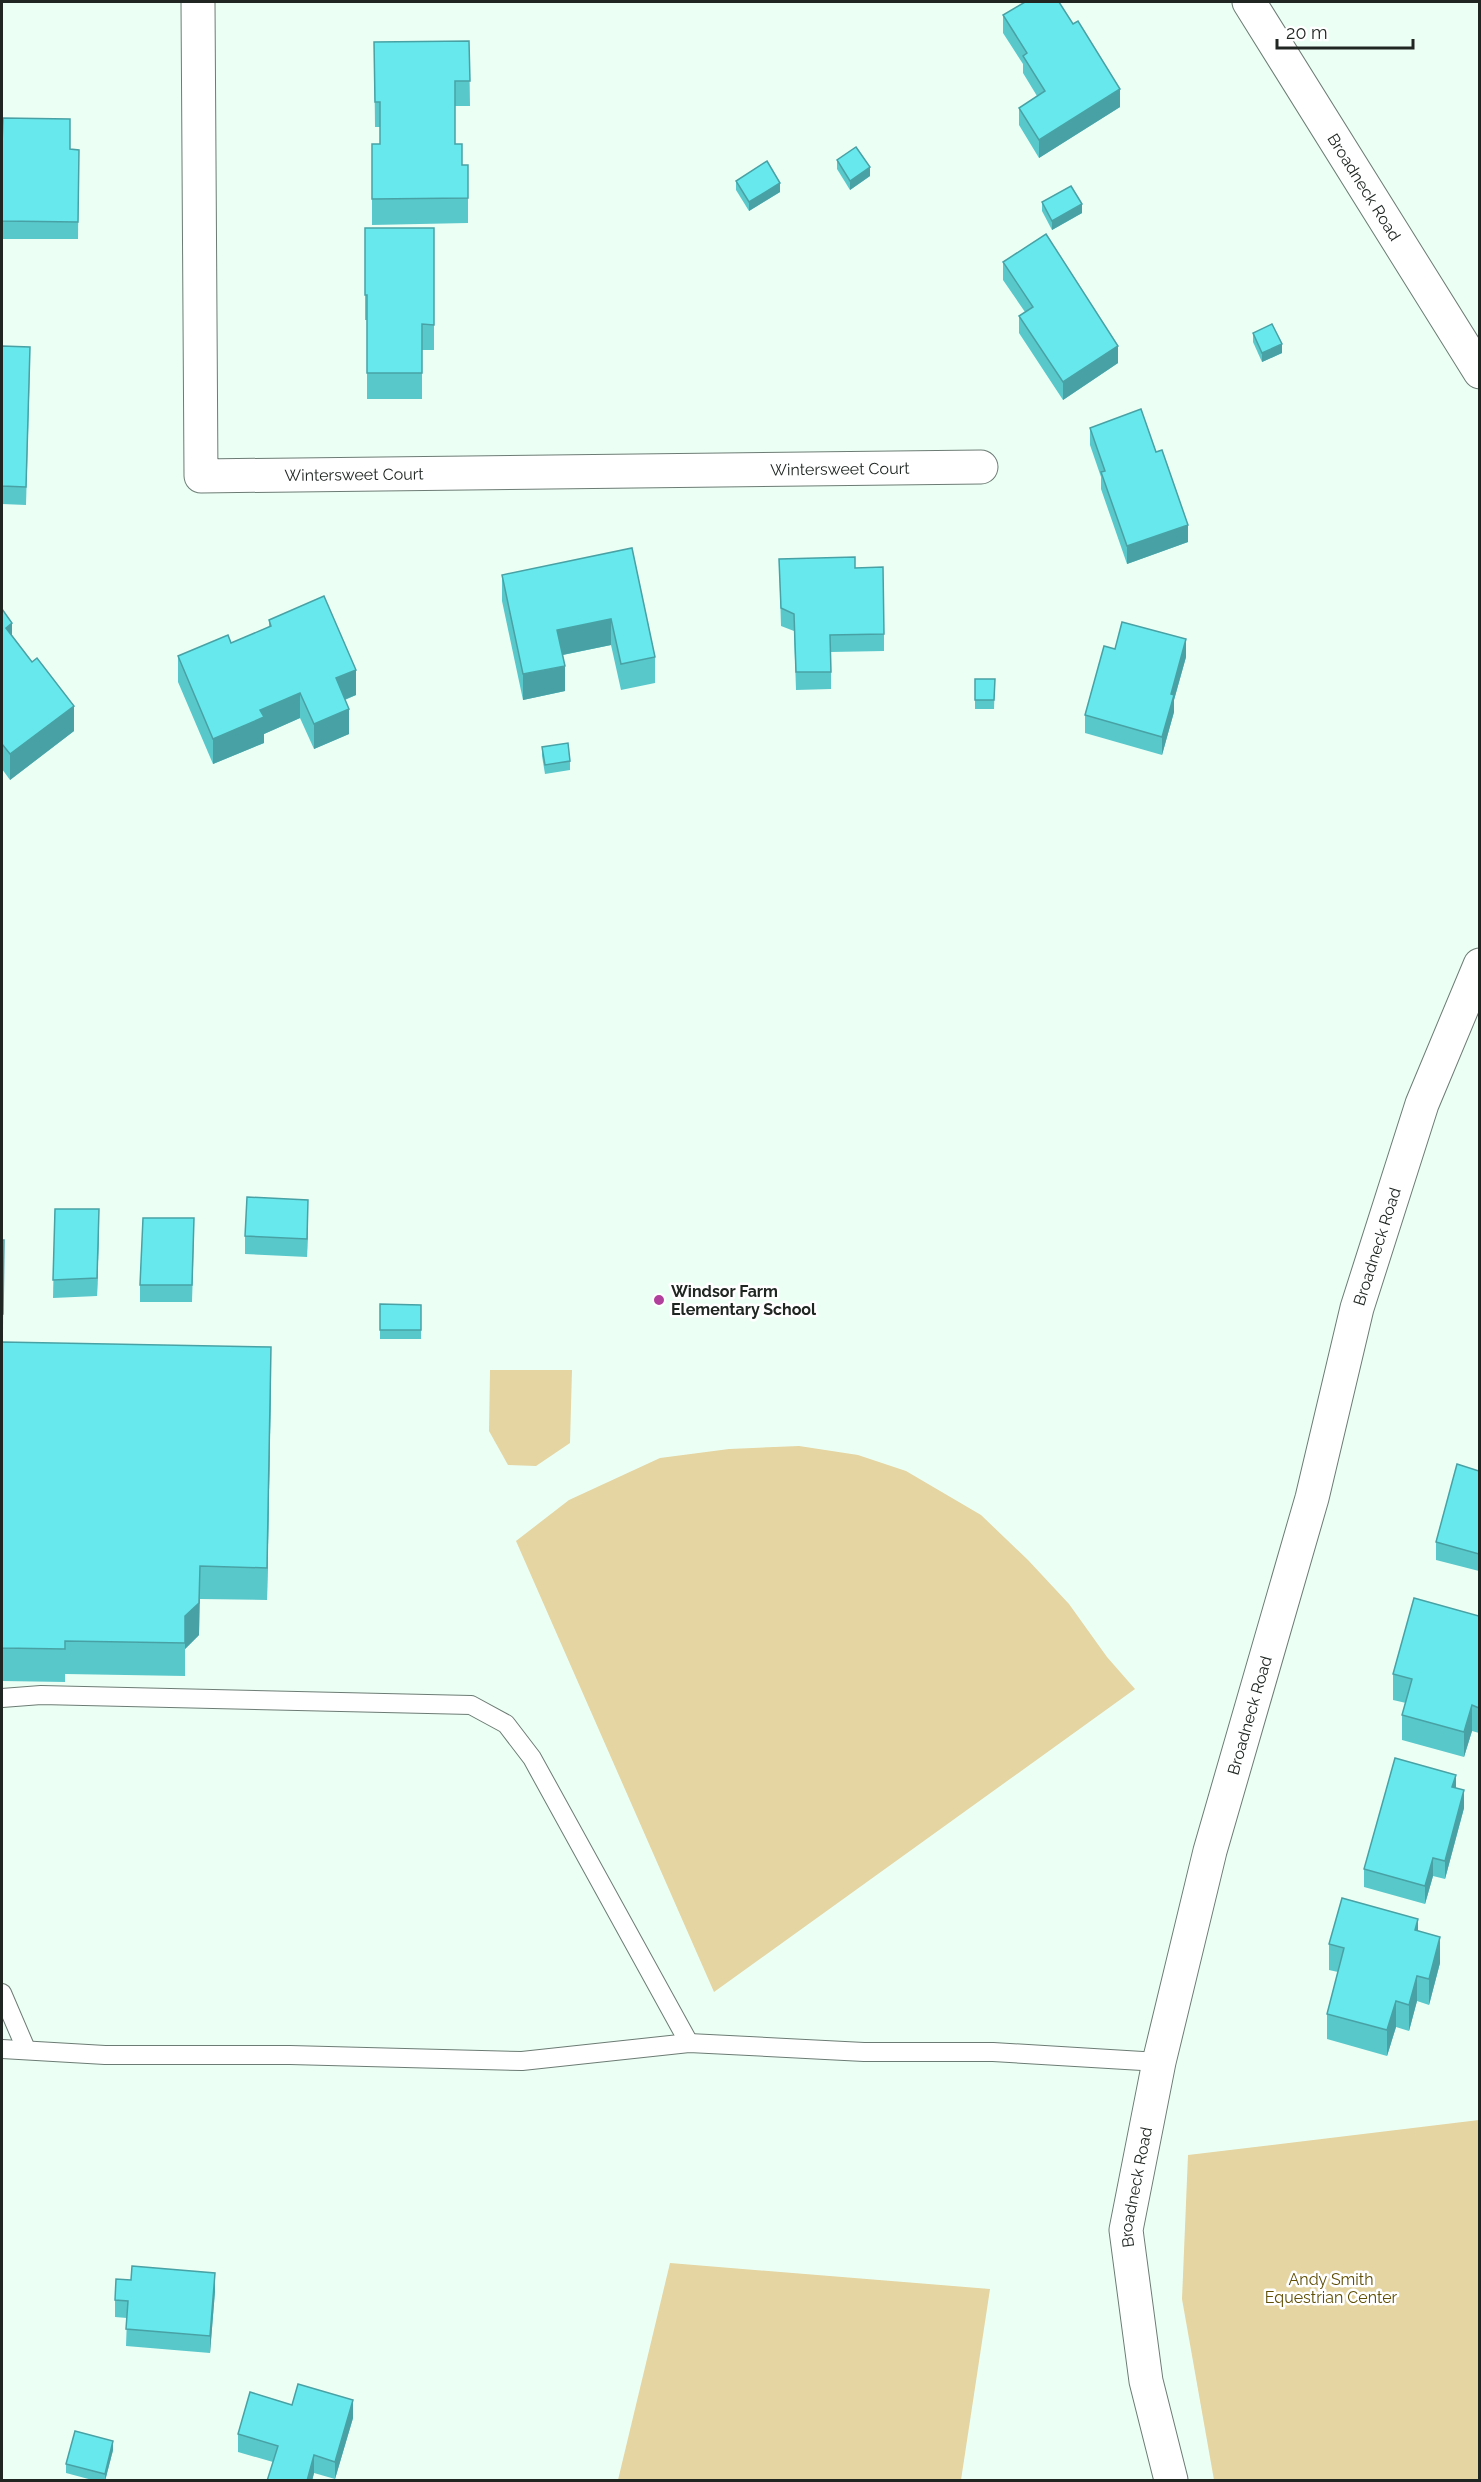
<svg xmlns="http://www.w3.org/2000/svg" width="1481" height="2482" font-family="Raleway,sans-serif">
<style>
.green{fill:#e4d5a2}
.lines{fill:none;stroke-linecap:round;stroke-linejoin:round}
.service-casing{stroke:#6c7c74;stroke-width:20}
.minor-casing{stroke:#6c7c74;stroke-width:35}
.service{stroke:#fff;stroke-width:18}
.minor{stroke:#fff;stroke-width:33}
.wall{fill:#59c8cb}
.shaded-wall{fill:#48a2a5}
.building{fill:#67e8ec;stroke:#48a2a5;stroke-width:1.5}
.poi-dot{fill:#b1409c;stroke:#fff;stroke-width:2}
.labels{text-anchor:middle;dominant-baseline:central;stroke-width:5;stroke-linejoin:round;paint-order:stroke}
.street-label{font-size:16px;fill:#202723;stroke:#fff}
.poi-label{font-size:16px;font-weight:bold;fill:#202723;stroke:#fff;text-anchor:start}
.park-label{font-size:16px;fill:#5f4e04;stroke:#fff}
</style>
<rect width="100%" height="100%" fill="#ecfff5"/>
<!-- green -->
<g class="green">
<polygon points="490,1370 572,1370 570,1443 536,1466 508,1465 489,1431"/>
<polygon points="799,1446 858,1455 906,1471 981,1515 1028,1560 1069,1604 1107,1657 1135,1689 714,1992 516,1541 569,1500 660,1458 729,1449"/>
<polygon points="1479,2120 1479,2480 1214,2480 1182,2299 1188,2155"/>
<polygon points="670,2263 990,2289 961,2480 618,2480"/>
</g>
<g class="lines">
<defs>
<g id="service">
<polyline points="2,1698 41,1695 471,1705 506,1724 532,1758 689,2043"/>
<polyline points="2,1993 26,2049"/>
<polyline points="2,2049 105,2055 290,2055 522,2061 689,2043 864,2052 993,2052 1159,2062"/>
</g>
<g id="minor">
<path id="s1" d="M198,2L201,476L981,467"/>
<path id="s2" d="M1249,2L1480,372"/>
<path id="s3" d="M1171,2480L1146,2381L1126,2230L1159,2062L1210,1851L1312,1498L1357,1308L1422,1104L1480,965"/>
</g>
</defs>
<!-- service casing -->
<use href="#service" class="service-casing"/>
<!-- minor casing -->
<use href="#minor" class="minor-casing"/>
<!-- service -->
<use href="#service" class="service"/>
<!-- minor -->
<use href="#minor" class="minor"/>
</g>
<!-- wall -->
<g class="wall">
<polygon points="1003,15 1120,107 1039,158 1019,125 1019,108 1037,96 1023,73 1023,64 1003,33"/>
<polygon points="469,41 470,106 455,106 455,144 462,165 468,165 468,223 372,225 372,144 380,144 380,127 375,127 374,42"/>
<polygon points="2,145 79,150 78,239 2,239"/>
<polygon points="837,160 870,176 850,190 837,169"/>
<polygon points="736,181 780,192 749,211 736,190"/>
<polygon points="1042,202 1082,213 1052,230 1042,211"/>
<polygon points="365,228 434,228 434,350 422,350 422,399 367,399 367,320 365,320"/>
<polygon points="1003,262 1118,363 1063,400 1019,333 1019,316 1025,312 1003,280"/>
<polygon points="1253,333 1282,353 1262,362 1253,342"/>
<polygon points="2,346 30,365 26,505 2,504"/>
<polygon points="1090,428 1188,542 1127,564 1101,489 1101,477 1090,445"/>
<polygon points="632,548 655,657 655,683 621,690 611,645 563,655 565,691 523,700 502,601 502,575"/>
<polygon points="779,559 855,568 884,634 884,651 831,652 831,689 796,690 794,631 781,626"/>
<polygon points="2,609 12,636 74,731 10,780 2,769"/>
<polygon points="269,620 356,695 345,700 349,734 314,749 300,718 264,734 264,743 213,764 178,682 178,656 231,643 269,627"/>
<polygon points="1115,649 1186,657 1174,700 1174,712 1162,755 1085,733 1085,715"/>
<polygon points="975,679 995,679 994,709 975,709"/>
<polygon points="542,747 570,761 570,770 545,774 542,756"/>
<polygon points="55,1209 99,1227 97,1296 53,1298"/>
<polygon points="308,1218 307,1257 245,1254 245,1236"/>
<polygon points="194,1236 192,1302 140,1302 140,1285"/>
<polygon points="2,1240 4,1240 3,1332 2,1332"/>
<polygon points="380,1304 421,1305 421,1339 380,1339"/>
<polygon points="2,1342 271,1380 267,1600 200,1599 199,1635 185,1649 185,1676 65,1674 65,1682 2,1681"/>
<polygon points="1479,1471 1479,1571 1436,1560 1436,1542"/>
<polygon points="1479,1616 1479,1733 1472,1731 1464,1757 1402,1740 1402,1715 1406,1703 1393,1700 1393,1674"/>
<polygon points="1456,1788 1464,1808 1445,1879 1433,1876 1425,1904 1364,1887 1364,1869"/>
<polygon points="1418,1931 1440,1963 1429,2005 1417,2001 1409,2031 1396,2027 1387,2056 1327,2039 1327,2014 1338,1972 1329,1970 1329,1944"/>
<polygon points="215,2291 210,2353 126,2346 127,2318 115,2317 115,2300"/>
<polygon points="292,2405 353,2418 335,2479 314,2473 312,2481 267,2481 273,2462 238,2452 238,2434"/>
<polygon points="113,2450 105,2481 96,2481 66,2473 66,2464"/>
</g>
<!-- shaded-wall -->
<g class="shaded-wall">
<polygon points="1120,89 1120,107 1039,158 1039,140"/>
<polygon points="870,167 870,176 850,190 850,181"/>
<polygon points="780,183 780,192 749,211 749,202"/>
<polygon points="1082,204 1082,213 1052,230 1052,221"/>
<polygon points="1282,344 1282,353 1262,362 1262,353"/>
<polygon points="1118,346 1118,363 1063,400 1063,382"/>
<polygon points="1188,525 1188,542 1127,564 1127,546"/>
<polygon points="611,619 611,645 557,656 557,630"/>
<polygon points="12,623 12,648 6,628"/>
<polygon points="1186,639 1186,657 1174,700 1174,712 1162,755 1162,737 1171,694"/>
<polygon points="565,666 565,691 523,700 523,674"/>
<polygon points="356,670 356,695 336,703 336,678"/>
<polygon points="300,693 300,718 264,734 264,743 213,764 213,739 260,710"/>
<polygon points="74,706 74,731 10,780 10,754"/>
<polygon points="349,709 349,734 314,749 314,724"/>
<polygon points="308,1200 308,1218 307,1257 307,1239"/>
<polygon points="99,1209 99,1227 97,1296 97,1278"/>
<polygon points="271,1347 271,1380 267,1600 267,1568"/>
<polygon points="200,1566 199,1635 185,1649 185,1676 185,1616"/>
<polygon points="1472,1705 1472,1731 1464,1757 1464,1732"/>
<polygon points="1456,1775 1456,1793 1452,1787"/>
<polygon points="1464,1790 1464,1808 1445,1879 1445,1861"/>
<polygon points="1433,1858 1433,1876 1425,1904 1425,1886"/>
<polygon points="1418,1919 1418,1944 1415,1930"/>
<polygon points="1440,1937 1440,1963 1429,2005 1429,1979"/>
<polygon points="1417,1976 1417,2001 1409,2031 1409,2005"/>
<polygon points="1396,2001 1396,2027 1387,2056 1387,2030"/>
<polygon points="215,2273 215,2291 210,2353 210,2336"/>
<polygon points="353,2400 353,2418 335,2479 335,2462"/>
<polygon points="113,2441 113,2450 105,2481 105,2474"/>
<polygon points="314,2455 314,2473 312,2481 307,2481"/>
</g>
<!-- building -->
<g class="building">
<polygon points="1025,2 1059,2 1073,24 1078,21 1120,89 1039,140 1019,108 1045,91 1023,56 1027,53 1003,15"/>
<polygon points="469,41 470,81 455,81 455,144 462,144 462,165 468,165 468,198 372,199 372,144 380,144 380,102 375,102 374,42"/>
<polygon points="3,118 70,119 70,149 79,150 78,222 2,221 2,145"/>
<polygon points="856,147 870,167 850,181 837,160"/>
<polygon points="767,161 780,183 749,202 736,181"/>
<polygon points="1071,186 1082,204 1052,221 1042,202"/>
<polygon points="365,228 434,228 434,325 422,324 422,373 367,373 367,295 365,295"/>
<polygon points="1046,234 1118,346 1063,382 1019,316 1033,307 1003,262"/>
<polygon points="1272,324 1282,344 1262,353 1253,333"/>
<polygon points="2,346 30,347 26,487 2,486"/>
<polygon points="1141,409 1156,452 1162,450 1188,525 1127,546 1101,472 1105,471 1090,428"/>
<polygon points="632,548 655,657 621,664 611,619 557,630 565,666 523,674 502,575"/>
<polygon points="855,557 855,568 883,567 884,634 830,635 831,672 796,672 794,614 781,608 779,559"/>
<polygon points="324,596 356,670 336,678 349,709 314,724 300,693 260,710 264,717 213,739 178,656 228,635 231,643 271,626 269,620"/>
<polygon points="2,609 12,623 6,628 32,662 37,658 74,706 10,754 2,744"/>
<polygon points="1122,622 1186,639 1171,694 1174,695 1162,737 1085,715 1104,646 1115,649"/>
<polygon points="975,679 995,679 994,700 975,700"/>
<polygon points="568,743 570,761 545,765 542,747"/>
<polygon points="247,1197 308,1200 307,1239 245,1236"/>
<polygon points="55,1209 99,1209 97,1278 53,1280"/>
<polygon points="143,1218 194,1218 192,1285 140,1285"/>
<polygon points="2,1240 4,1240 3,1314 2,1314"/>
<polygon points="380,1304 421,1305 421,1330 380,1330"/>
<polygon points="2,1342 271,1347 267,1568 200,1566 199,1603 185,1616 185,1643 65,1641 65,1649 2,1648"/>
<polygon points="1457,1464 1479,1471 1479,1554 1436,1542"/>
<polygon points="1414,1598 1479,1616 1479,1708 1472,1705 1464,1732 1402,1715 1412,1679 1393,1674"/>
<polygon points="1395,1758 1456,1775 1452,1787 1464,1790 1445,1861 1433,1858 1425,1886 1364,1869"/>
<polygon points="1342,1898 1418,1919 1415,1930 1440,1937 1429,1979 1417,1976 1409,2005 1396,2001 1387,2030 1327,2014 1344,1948 1329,1944"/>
<polygon points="132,2266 215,2273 210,2336 126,2329 128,2301 115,2300 116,2279 131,2280"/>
<polygon points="298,2384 353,2400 335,2462 314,2455 307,2481 267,2481 278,2446 238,2434 250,2392 292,2405"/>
<polygon points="75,2431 113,2441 105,2474 66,2464"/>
</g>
<!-- markers -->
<circle class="poi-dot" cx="659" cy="1300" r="6"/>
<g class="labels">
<!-- street labels -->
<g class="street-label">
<text stroke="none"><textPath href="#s2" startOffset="218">Broadneck Road</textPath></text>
<text stroke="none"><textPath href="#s1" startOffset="1113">Wintersweet Court</textPath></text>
<text stroke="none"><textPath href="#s1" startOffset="627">Wintersweet Court</textPath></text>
<text stroke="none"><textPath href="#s3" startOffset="1270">Broadneck Road</textPath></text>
<text stroke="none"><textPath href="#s3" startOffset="784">Broadneck Road</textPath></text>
<text stroke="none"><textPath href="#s3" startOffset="298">Broadneck Road</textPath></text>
</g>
<!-- poi labels -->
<g class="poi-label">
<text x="671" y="1291">Windsor Farm<tspan x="671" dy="18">Elementary School</tspan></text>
</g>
<!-- park labels -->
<g class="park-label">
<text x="1331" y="2279">Andy Smith<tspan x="1331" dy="18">Equestrian Center</tspan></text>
</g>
</g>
<!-- border -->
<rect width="1481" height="2482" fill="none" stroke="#202723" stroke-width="6"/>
<!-- scale -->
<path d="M1277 39v9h136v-9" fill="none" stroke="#202723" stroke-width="3"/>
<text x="1286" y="39" font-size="18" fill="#202723" stroke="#ffffff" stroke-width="4.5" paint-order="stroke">20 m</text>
</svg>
